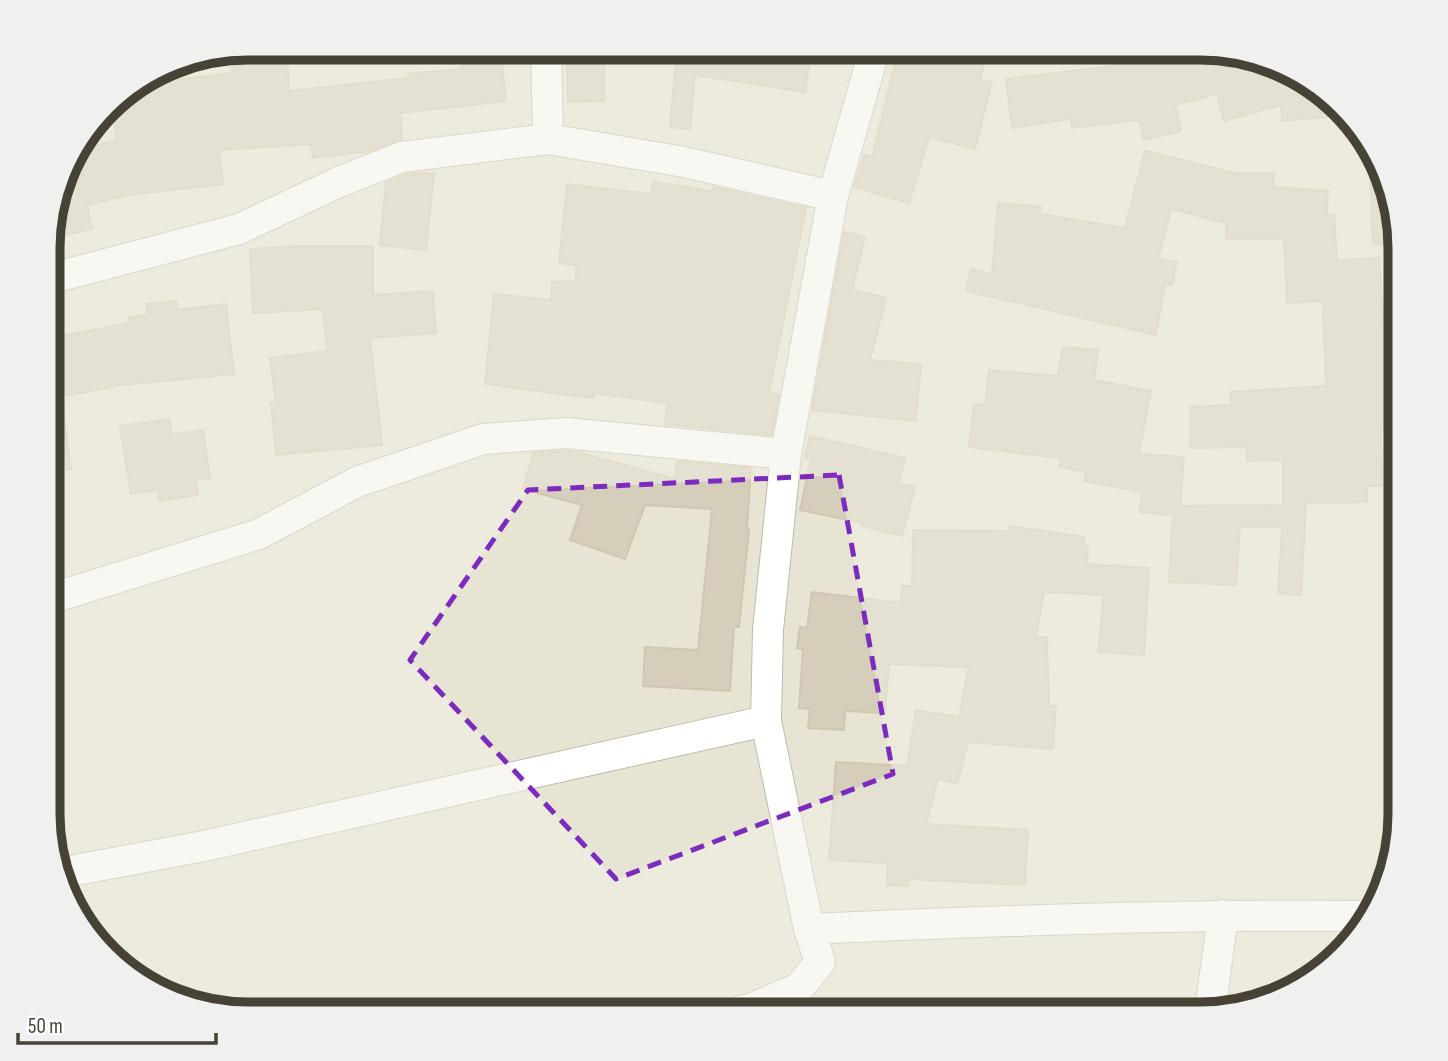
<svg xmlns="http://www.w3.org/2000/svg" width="1448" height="1061" font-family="'Sofia Sans Condensed',sans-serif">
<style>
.residential{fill:#e7e4d4}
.building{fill:#d5cebb;stroke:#d0c7ae;stroke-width:2}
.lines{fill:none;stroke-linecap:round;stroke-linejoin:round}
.minor-casing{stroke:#bfbaa8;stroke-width:32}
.minor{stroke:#fff;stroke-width:30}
.marked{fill:none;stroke:#7b2cbf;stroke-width:5;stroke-dasharray:14 9;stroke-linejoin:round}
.rim{fill:none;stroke:#464235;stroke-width:9}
</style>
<rect width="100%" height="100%" fill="#f3f1e6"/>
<!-- residential -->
<polygon class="residential" points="248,47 1213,48 1323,89 1380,159 1400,235 1400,826 1359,936 1288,993 1200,1014 235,1013 125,972 74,913 49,839 49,221 74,148 116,97 183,58"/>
<!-- building -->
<g class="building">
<polygon points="459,47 500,47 506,101 400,113 402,139 371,151 313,158 311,144 219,150 223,184 128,195 87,205 92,229 54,237 50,218 73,151 116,140 113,100 151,76 151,83 232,73 232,62 287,59 289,91 409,78 408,74 461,69"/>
<polygon points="567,47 604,47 604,101 568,102"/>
<polygon points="677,47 812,47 805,92 695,75 690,129 670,127"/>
<polygon points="899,48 956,48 986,54 980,83 992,81 975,149 929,137 909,203 854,187 864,155 872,157"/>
<polygon points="1135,48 1213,48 1323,89 1326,93 1327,117 1282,121 1281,105 1224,121 1217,94 1175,105 1181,131 1144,140 1139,120 1072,128 1071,119 1012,128 1006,79 1136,63"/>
<polygon points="1145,151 1234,173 1274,174 1273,187 1328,191 1327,215 1334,215 1337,260 1379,258 1384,331 1400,331 1400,427 1381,426 1382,486 1367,486 1367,502 1306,503 1301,595 1278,593 1282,527 1240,527 1236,585 1169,582 1173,515 1140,512 1142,492 1084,481 1086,472 1059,467 1061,458 969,447 974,404 985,405 989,370 1058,376 1063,347 1098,350 1094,380 1151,391 1139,454 1184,457 1180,506 1283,505 1283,460 1247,461 1247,447 1190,448 1190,407 1231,405 1230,392 1326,386 1323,301 1287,303 1284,239 1226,239 1226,223 1171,209 1158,259 1177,262 1172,285 1165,284 1156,335 966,291 971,269 992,274 998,203 1041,207 1040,214 1125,228"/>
<polygon points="1374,151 1380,159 1400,233 1399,246 1373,244 1369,152"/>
<polygon points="419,173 434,174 426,250 380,245 386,182 406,174"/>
<polygon points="653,182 713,191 714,187 806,208 769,393 779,395 772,435 665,424 667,403 593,393 593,398 485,384 494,294 551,300 552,282 576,281 576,265 559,263 567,184 651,194"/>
<polygon points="844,232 865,237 852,290 886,298 870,360 921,364 916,421 812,410"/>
<polygon points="300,246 373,246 373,295 433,291 436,333 370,338 382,445 276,455 271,403 276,403 270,358 327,351 323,309 253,313 250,249"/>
<polygon points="176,301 177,310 226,304 234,374 121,385 49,399 49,338 130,323 130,317 148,315 146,304"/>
<polygon points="62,404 71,469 49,473 49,405"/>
<polygon points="169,419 172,435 203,430 210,478 196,479 198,495 159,501 158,490 131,494 120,426"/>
<polygon points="810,436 905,458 899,483 915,487 902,536 862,526 863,523 800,510 811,459 805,457"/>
<polygon points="566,451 578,452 675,479 677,461 751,468 747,529 749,530 739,627 734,627 730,691 643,686 645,647 698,650 712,509 645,505 625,559 570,540 582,505 523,489 533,453"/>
<polygon points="1010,526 1085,537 1083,546 1088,546 1087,564 1149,568 1144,655 1099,652 1103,595 1044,592 1036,637 1047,637 1049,706 1056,706 1053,749 968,742 957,784 938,779 926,824 1028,830 1025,885 908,879 908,886 887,885 888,863 829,860 836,762 907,766 916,710 959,717 969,667 889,664 885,713 845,711 844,730 808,728 810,709 799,708 803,649 797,648 800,627 807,628 812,592 901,603 902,586 912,586 913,530 1010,531"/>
</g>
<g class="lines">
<defs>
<g id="minor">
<polyline points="546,47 548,139"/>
<polyline points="49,279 239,229 339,182 402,157 548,139 684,162 833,196"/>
<polyline points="49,599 259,534 357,482 483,439 566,433 786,454"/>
<polyline points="60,873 204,846 766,721"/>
<path d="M809,929C995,921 1180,914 1366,916"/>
<polyline points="1210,1012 1223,915"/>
<polyline points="728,1014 750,1009 799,988 820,962 809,929 766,721 768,630 786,454 833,196 875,48"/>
</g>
</defs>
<!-- minor casing -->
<use href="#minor" class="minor-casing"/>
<!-- minor -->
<use href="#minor" class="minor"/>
</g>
<!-- marked area -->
<path d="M0 0H1448V1061H0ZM839,475L893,774L616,879L410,660L528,490Z" fill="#f3f1e6" fill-opacity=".55" fill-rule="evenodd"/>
<path class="marked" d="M839,475L893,774L616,879L410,660L528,490Z"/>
<!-- crop -->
<path d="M0 0H1448V1061H0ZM248 60H1200A188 188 0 0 1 1388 248V814A188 188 0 0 1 1200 1002H248A188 188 0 0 1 60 814V248A188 188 0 0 1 248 60Z" fill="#f0f0ef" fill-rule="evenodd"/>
<path class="rim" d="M248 60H1200A188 188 0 0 1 1388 248V814A188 188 0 0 1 1200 1002H248A188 188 0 0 1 60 814V248A188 188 0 0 1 248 60Z"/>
<!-- scale -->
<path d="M18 1033v10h198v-10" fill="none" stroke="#464235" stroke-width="3.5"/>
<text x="28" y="1033" font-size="21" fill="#464235" stroke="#ffffff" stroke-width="5" paint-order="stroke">50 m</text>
</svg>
